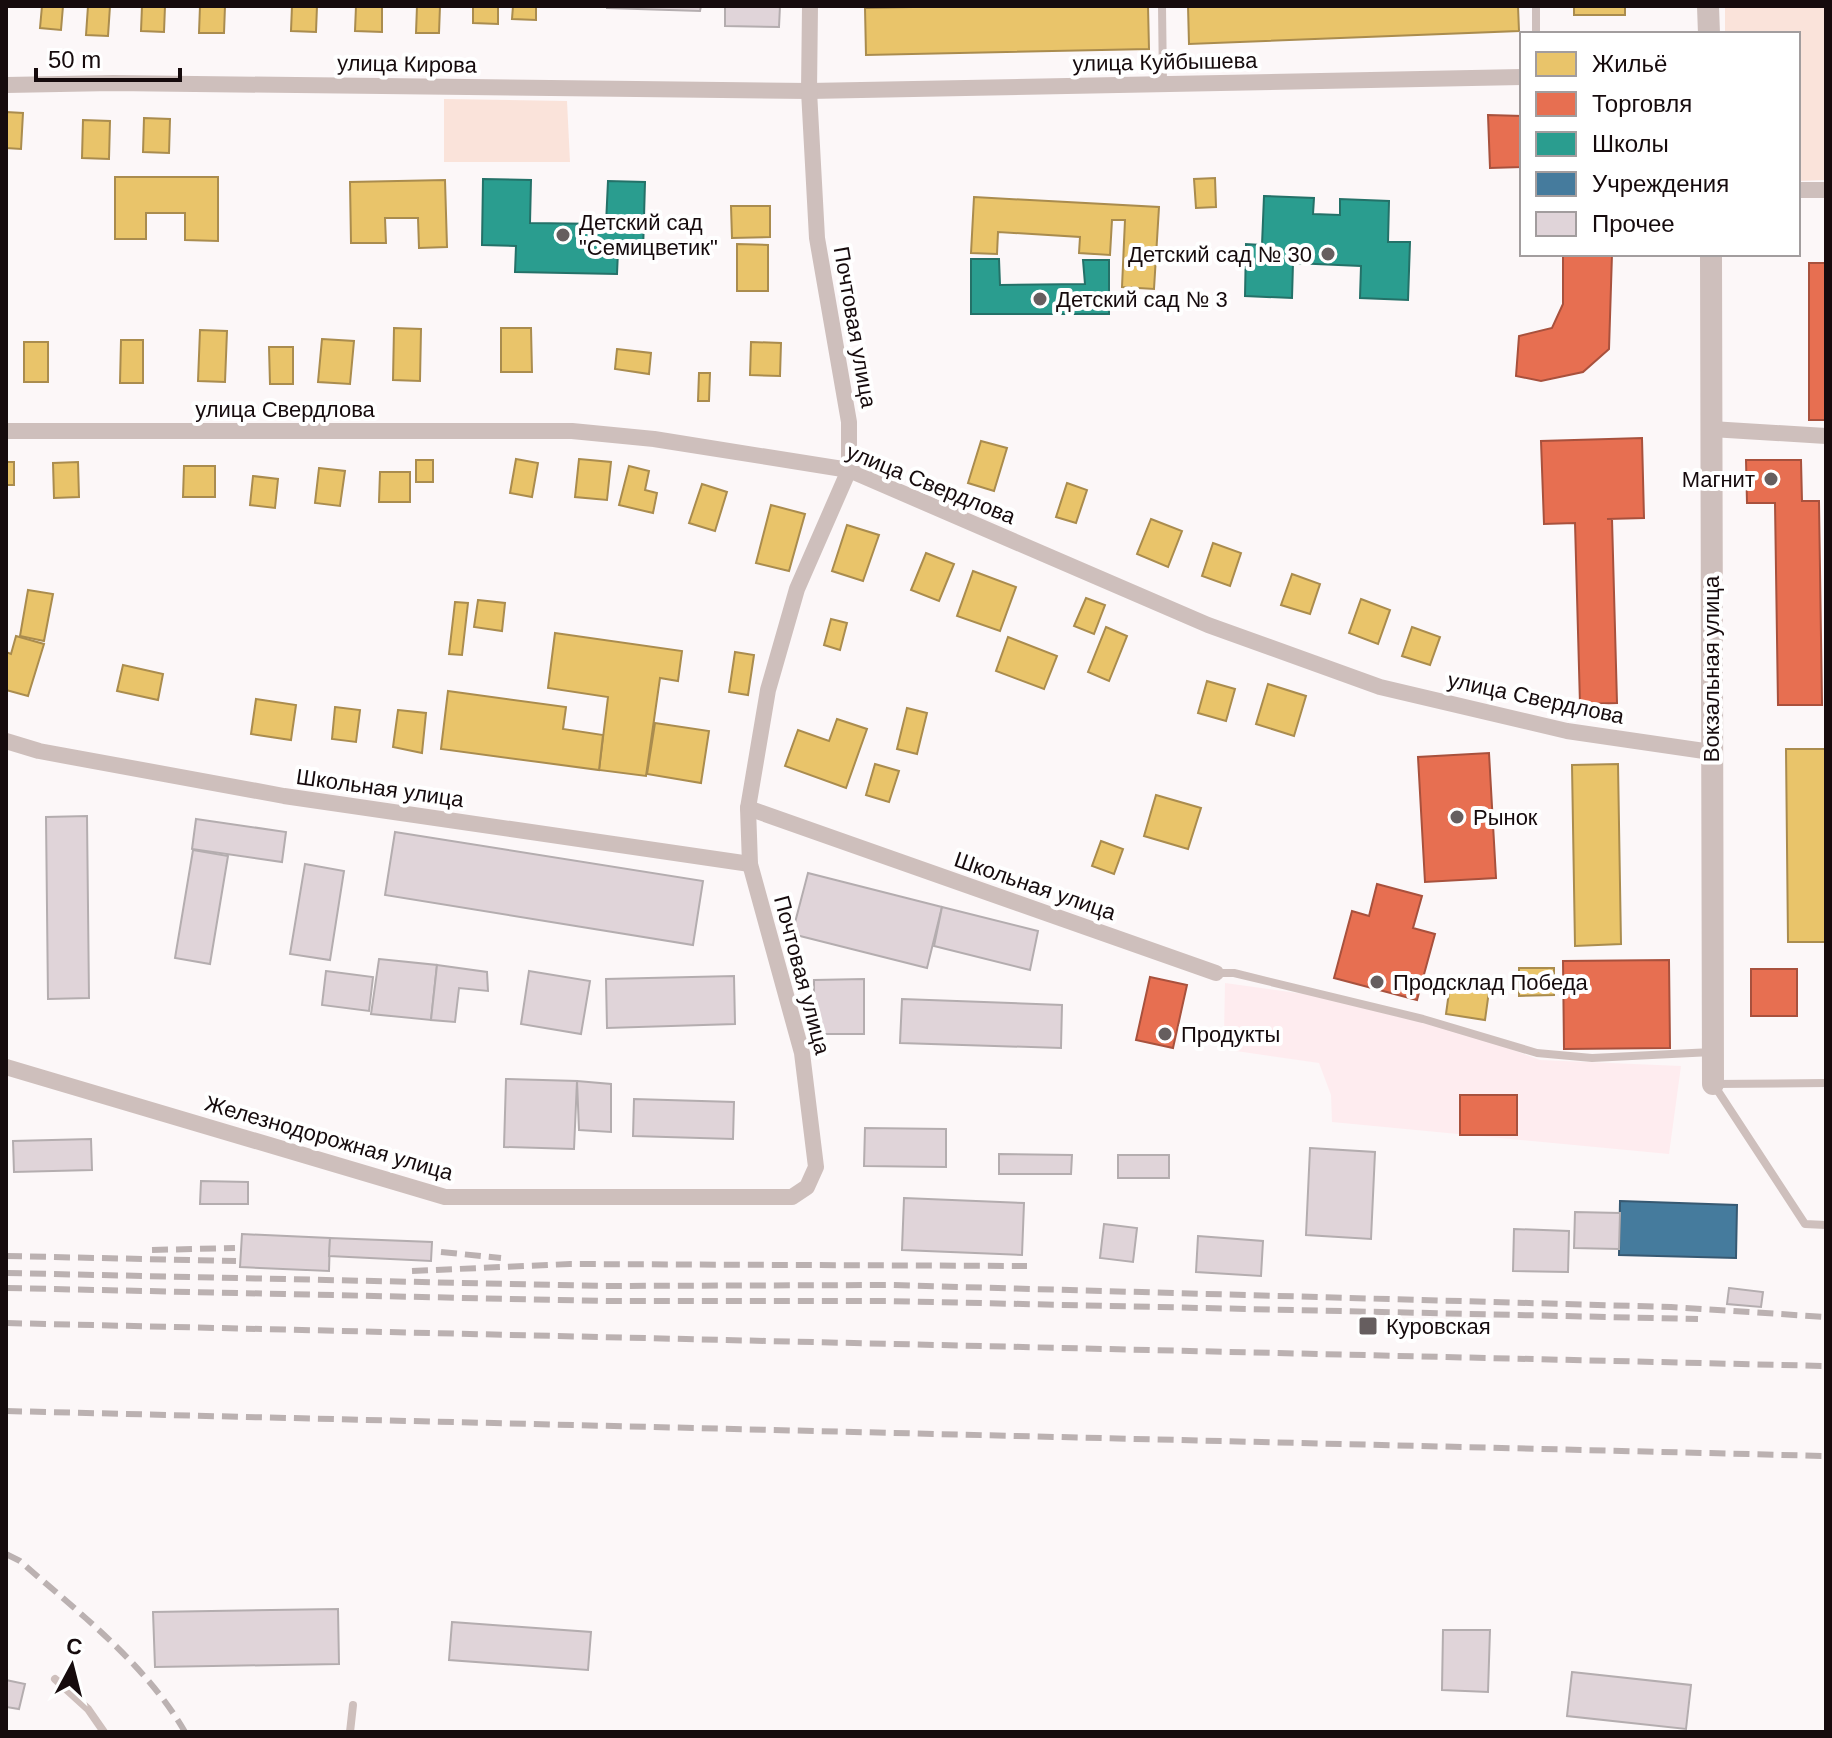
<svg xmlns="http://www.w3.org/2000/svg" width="1832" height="1738" font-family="Helvetica,sans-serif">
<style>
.built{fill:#feecef}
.green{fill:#fae3da}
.homes{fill:#e9c46a;stroke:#aa8c4e;stroke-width:2}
.shops{fill:#e76f51;stroke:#a8513d;stroke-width:2}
.schools{fill:#2a9d8f;stroke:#247168;stroke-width:2}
.public{fill:#457b9d;stroke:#375972;stroke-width:2}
.building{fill:#e0d4d9;stroke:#b4adaf;stroke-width:2}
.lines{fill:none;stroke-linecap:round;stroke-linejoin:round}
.service{stroke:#cebfbc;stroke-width:8}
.minor{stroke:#cebfbc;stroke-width:16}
.tertiary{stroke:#cebfbc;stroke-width:22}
.rail{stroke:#bbb1b1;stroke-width:6;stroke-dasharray:16 8;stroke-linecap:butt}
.poi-dot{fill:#665e5f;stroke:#fff;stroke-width:3}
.labels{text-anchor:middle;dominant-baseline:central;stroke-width:8;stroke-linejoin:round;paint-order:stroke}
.street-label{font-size:22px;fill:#160b0d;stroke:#fff}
.poi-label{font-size:22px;fill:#160b0d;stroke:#fff;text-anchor:start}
</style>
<rect width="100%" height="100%" fill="#fcf7f8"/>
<!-- built -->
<polygon class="built" points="1225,983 1312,995 1475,1036 1540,1060 1681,1066 1669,1154 1332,1122 1331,1095 1319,1063 1236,1051 1224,1034"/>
<!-- green -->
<g class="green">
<polygon points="1725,6 1826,6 1826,180 1798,181 1798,34 1725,34"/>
<polygon points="444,99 567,101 570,162 444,162"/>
</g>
<!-- homes -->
<g class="homes">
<polygon points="42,6 63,6 61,30 40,28"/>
<polygon points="88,6 110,6 108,36 86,35"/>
<polygon points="142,6 165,6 164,32 141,31"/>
<polygon points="200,6 225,6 224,33 199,33"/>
<polygon points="292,6 317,6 316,32 291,31"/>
<polygon points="356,6 382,6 382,32 355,31"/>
<polygon points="417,6 440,6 439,33 416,33"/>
<polygon points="473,6 498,6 498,24 473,23"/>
<polygon points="513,6 536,6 536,20 512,19"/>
<polygon points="962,6 1148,6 1149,49 866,55 865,8"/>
<polygon points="1188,6 1518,6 1519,31 1189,44"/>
<rect x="1574" y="6" width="51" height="9"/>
<polygon points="6,112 23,113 21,149 6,148"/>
<polygon points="144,118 170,119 169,153 143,152"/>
<polygon points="83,120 110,121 109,159 82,158"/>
<polygon points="115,177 218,177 218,241 185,240 185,213 146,213 146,239 115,239"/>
<polygon points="1215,178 1216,207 1196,208 1194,179"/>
<polygon points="445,180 447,247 419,248 418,218 385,218 386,243 351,243 350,182"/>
<polygon points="974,197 1159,207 1154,289 1122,287 1125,220 1112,220 1110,255 1079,253 1080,237 998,232 997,254 971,253"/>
<polygon points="731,206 770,206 770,237 732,238"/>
<polygon points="737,244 768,245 768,291 737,291"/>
<polygon points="394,328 421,329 420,381 393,380"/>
<polygon points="501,328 531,328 532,372 501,372"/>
<polygon points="200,330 227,331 225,382 198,381"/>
<polygon points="322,339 354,341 350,384 318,382"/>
<polygon points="121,340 143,340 143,383 120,383"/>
<rect x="24" y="342" width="24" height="40"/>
<polygon points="751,342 781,343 780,376 750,375"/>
<polygon points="269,347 293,347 293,384 270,384"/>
<polygon points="617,349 651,353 649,374 615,369"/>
<polygon points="699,373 710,373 709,401 698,401"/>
<polygon points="981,441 1007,448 994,491 968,483"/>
<polygon points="516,459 538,463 532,497 510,493"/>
<polygon points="579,459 611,462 607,500 575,497"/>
<rect x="416" y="460" width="17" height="22"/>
<rect x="6" y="462" width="8" height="23"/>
<polygon points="78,462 79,497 54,498 53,463"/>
<polygon points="184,466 215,466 215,497 183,497"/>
<polygon points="629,466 649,471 645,490 657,493 653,513 619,505"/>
<polygon points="319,468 345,471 340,506 315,503"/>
<polygon points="380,472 410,472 410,502 379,502"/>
<polygon points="253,476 278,479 275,508 250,505"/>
<polygon points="1067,483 1087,490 1076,523 1056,517"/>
<polygon points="702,484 727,492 715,531 689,523"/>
<polygon points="771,505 805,514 789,571 756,563"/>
<polygon points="1151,519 1182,531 1168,567 1137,554"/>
<polygon points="847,525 879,535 863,581 832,571"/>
<polygon points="1213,543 1241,553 1230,586 1202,576"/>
<polygon points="926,553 954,564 939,601 911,590"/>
<polygon points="973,571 1016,587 1000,631 957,616"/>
<polygon points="1292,574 1320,584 1310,614 1281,605"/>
<polygon points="28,590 53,594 44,641 20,636"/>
<polygon points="1086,598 1105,605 1094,634 1074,626"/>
<polygon points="1361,599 1390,610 1378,644 1349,633"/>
<polygon points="478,600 505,603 502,631 474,627"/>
<polygon points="455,602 468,603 462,655 449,654"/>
<polygon points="831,619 847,623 840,650 824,645"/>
<polygon points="1106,627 1127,636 1109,681 1088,672"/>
<polygon points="1412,627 1440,637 1430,665 1402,656"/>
<polygon points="555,633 682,651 678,681 660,678 646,776 599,770 608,697 548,688"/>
<polygon points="16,636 44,644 28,696 6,690 6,652 11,654"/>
<polygon points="1008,637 1057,656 1044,689 996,671"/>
<polygon points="735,652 754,655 748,695 729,692"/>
<polygon points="123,665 163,674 158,700 117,691"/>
<polygon points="1207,681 1235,689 1226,721 1198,713"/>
<polygon points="1268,684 1306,696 1294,736 1256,724"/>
<polygon points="448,691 566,707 563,729 603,735 599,770 441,749"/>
<polygon points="256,699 296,705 291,740 251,734"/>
<polygon points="335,707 360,710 356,742 332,739"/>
<polygon points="907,708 927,713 917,754 897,749"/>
<polygon points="398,710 426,713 422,753 393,747"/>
<polygon points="837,719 867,729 846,788 785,766 798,730 829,741"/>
<polygon points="655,723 709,731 701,783 647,774"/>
<polygon points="1786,749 1826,749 1826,942 1788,942"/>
<polygon points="875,764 899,771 889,802 866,795"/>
<polygon points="1618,764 1621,944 1575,946 1572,765"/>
<polygon points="1156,795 1201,808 1188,849 1144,836"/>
<polygon points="1101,841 1123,849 1114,874 1092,866"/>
<polygon points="1519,968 1554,968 1554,995 1519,996"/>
<polygon points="1450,985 1489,991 1485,1020 1446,1014"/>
</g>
<!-- shops -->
<g class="shops">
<polygon points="1488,115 1522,116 1522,167 1490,168"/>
<polygon points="1563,254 1612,254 1609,349 1583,372 1541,381 1516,376 1519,336 1552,328 1563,304"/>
<rect x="1809" y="263" width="17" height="157"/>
<polygon points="1642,438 1644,518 1607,519 1612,519 1617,703 1580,704 1575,523 1544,524 1541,441"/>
<polygon points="1746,460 1801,460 1802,501 1819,501 1822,705 1778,705 1775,503 1747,503"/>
<polygon points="1489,753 1496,878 1425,882 1418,757"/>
<polygon points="1377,884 1422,896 1413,928 1435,934 1417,1000 1334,978 1352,911 1369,916"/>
<polygon points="1669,960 1670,1048 1564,1049 1563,961"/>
<rect x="1751" y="969" width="46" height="47"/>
<polygon points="1150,977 1187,985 1173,1048 1136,1040"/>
<rect x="1460" y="1095" width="57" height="40"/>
</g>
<!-- schools -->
<g class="schools">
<polygon points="483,179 531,180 530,223 606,224 608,181 645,182 643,252 618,251 617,274 515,272 516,246 482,245"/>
<polygon points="1264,196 1314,198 1313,214 1340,215 1340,199 1389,201 1388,242 1410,242 1408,300 1360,298 1361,266 1293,263 1292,298 1245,296 1246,244 1262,245"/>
<polygon points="971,259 999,259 1000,285 1085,284 1083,260 1109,260 1109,314 971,314"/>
</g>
<!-- public -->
<polygon class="public" points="1620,1201 1737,1205 1736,1258 1619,1255"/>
<!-- building -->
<g class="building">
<polygon points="607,6 701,6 700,11 607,8"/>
<polygon points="725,6 780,6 779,27 725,26"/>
<polygon points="87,816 89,998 48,999 46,817"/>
<polygon points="196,819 286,832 282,862 192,849"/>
<polygon points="395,832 703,881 693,945 385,895"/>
<polygon points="193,850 228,856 210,964 175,958"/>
<polygon points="305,864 344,871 330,960 290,954"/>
<polygon points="808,873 942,907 927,968 792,934"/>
<polygon points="942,907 1038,931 1030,970 934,946"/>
<polygon points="379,959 437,965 431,1020 371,1014"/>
<polygon points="437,965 487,972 488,991 459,988 455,1022 431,1020"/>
<polygon points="326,971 373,977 369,1011 322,1005"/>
<polygon points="529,971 590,981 581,1034 521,1024"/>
<polygon points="734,976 735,1024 607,1028 606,979"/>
<polygon points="864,979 864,1034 814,1034 814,980"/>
<polygon points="902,999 1062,1005 1061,1048 900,1043"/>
<polygon points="506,1079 577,1081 574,1149 504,1147"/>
<polygon points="577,1081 611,1084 611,1132 579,1130"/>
<polygon points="634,1099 734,1102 733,1139 633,1136"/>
<polygon points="865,1128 946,1129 946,1167 864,1166"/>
<polygon points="91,1139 92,1170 14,1172 13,1141"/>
<polygon points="1310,1148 1375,1152 1371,1239 1306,1235"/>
<polygon points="999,1154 1072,1155 1071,1174 999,1174"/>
<rect x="1118" y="1155" width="51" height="23"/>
<polygon points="201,1181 248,1182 248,1204 200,1204"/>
<polygon points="904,1198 1024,1203 1022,1255 902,1250"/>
<polygon points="1575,1212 1620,1213 1619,1249 1574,1248"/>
<polygon points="1104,1224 1137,1228 1133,1262 1100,1258"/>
<polygon points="1514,1229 1569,1231 1568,1272 1513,1271"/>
<polygon points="242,1234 330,1238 329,1271 240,1267"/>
<polygon points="1198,1236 1263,1241 1261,1276 1196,1272"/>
<polygon points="330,1238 432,1242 431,1261 329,1256"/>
<polygon points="1729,1288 1763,1292 1761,1307 1727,1304"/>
<polygon points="338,1609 339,1664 155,1667 153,1612"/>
<polygon points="452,1622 591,1632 588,1670 449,1660"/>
<polygon points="1443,1630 1490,1630 1488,1692 1442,1690"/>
<polygon points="1572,1672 1691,1685 1686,1729 1567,1716"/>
<polygon points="6,1680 25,1684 19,1709 6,1707"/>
</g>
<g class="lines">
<!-- service -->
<g class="service">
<polyline points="1162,6 1163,84"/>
<polyline points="1536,6 1536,34"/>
<polyline points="1216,973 1234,973 1423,1019 1537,1053 1592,1058 1712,1052"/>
<polyline points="1714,1084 1826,1083"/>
<polyline points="1714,1085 1805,1224 1826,1225"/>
<polyline points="55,1679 88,1709 104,1732"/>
<polyline points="350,1732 353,1705"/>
</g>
<!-- minor -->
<g class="minor">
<polyline points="6,85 113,83 809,91 1522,77"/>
<polyline points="1798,190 1826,190"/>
<polyline points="1711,429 1826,436"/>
<polyline points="6,431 572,431 654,439 849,470 1208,625 1380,687 1567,731 1711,752"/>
<polyline points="6,741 39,751 284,796 750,864"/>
<polyline points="748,808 1216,973"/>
<polyline points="6,1067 445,1197 792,1197 807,1187 816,1167 802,1053 750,864 748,808 768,690 797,589 849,470 849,422 817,238 809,91 810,6"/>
</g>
<!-- tertiary -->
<g class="tertiary">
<polyline points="1708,6 1709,34"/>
<polyline points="1711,254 1713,1084"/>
</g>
<!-- rail -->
<g class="rail">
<polyline points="152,1250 235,1248"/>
<polyline points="441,1252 501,1258"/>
<polyline points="6,1256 236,1261"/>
<polyline points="412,1271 570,1264 1027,1266"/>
<polyline points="6,1273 604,1286 890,1285 1671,1307 1826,1317"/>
<polyline points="6,1288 606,1301 887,1301 1698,1319"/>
<polyline points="6,1323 1826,1366"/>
<polyline points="6,1411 1826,1456"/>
<path d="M6,1554L20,1561C79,1613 145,1663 185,1732"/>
</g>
</g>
<!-- markers -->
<g class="poi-dot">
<circle cx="563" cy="235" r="8"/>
<circle cx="1328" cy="254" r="8"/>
<circle cx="1040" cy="299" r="8"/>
<circle cx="1771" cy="479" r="8"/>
<circle cx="1457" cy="817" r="8"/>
<circle cx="1377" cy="982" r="8"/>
<circle cx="1165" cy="1034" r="8"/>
<rect x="1358" y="1316" width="20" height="20" rx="4"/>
</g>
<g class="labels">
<!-- street labels -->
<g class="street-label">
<text transform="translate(1165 62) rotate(-1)">улица Куйбышева</text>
<text transform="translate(407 64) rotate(1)">улица Кирова</text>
<text transform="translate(855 327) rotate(80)">Почтовая улица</text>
<text x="285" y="409">улица Свердлова</text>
<text transform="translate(931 484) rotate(22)">улица Свердлова</text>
<text transform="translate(1711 669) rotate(-90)">Вокзальная улица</text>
<text transform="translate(1536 698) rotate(12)">улица Свердлова</text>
<text transform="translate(380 788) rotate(8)">Школьная улица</text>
<text transform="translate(1035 886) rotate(19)">Школьная улица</text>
<text transform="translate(802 975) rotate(75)">Почтовая улица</text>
<text transform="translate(329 1138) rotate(16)">Железнодорожная улица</text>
</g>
<!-- poi labels -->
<g class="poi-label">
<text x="579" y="222">Детский сад<tspan x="579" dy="25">"Семицветик"</tspan></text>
<text x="1312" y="254" text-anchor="end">Детский сад № 30</text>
<text x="1056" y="299">Детский сад № 3</text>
<text x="1755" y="479" text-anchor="end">Магнит</text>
<text x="1473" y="817">Рынок</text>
<text x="1393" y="982">Продсклад Победа</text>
<text x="1181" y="1034">Продукты</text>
<text x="1386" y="1326">Куровская</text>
</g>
</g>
<!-- border -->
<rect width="1832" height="1738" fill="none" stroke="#160b0d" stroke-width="16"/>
<!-- legend -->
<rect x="1520" y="32" width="280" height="224" fill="#ffffff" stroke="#a29d9e" stroke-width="2"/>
<rect x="1536" y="52" width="40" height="24" fill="#e9c46a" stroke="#a29d9e" stroke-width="2"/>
<text x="1592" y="72" font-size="24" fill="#160b0d">Жильё</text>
<rect x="1536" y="92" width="40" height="24" fill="#e76f51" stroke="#a29d9e" stroke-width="2"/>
<text x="1592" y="112" font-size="24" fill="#160b0d">Торговля</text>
<rect x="1536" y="132" width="40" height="24" fill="#2a9d8f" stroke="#a29d9e" stroke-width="2"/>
<text x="1592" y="152" font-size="24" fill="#160b0d">Школы</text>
<rect x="1536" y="172" width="40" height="24" fill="#457b9d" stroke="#a29d9e" stroke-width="2"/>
<text x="1592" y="192" font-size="24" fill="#160b0d">Учреждения</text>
<rect x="1536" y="212" width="40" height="24" fill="#e0d4d9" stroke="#a29d9e" stroke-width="2"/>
<text x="1592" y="232" font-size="24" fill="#160b0d">Прочее</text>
<!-- north arrow -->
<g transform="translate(72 1666) rotate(7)" stroke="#ffffff" stroke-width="6" paint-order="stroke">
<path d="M0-6L14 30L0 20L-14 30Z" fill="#160b0d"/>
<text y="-12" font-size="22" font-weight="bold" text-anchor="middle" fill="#160b0d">С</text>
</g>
<!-- scale -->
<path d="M36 68v12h144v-12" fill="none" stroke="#160b0d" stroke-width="4"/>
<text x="48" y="68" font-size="24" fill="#160b0d" stroke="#ffffff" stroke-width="6" paint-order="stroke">50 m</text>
</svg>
